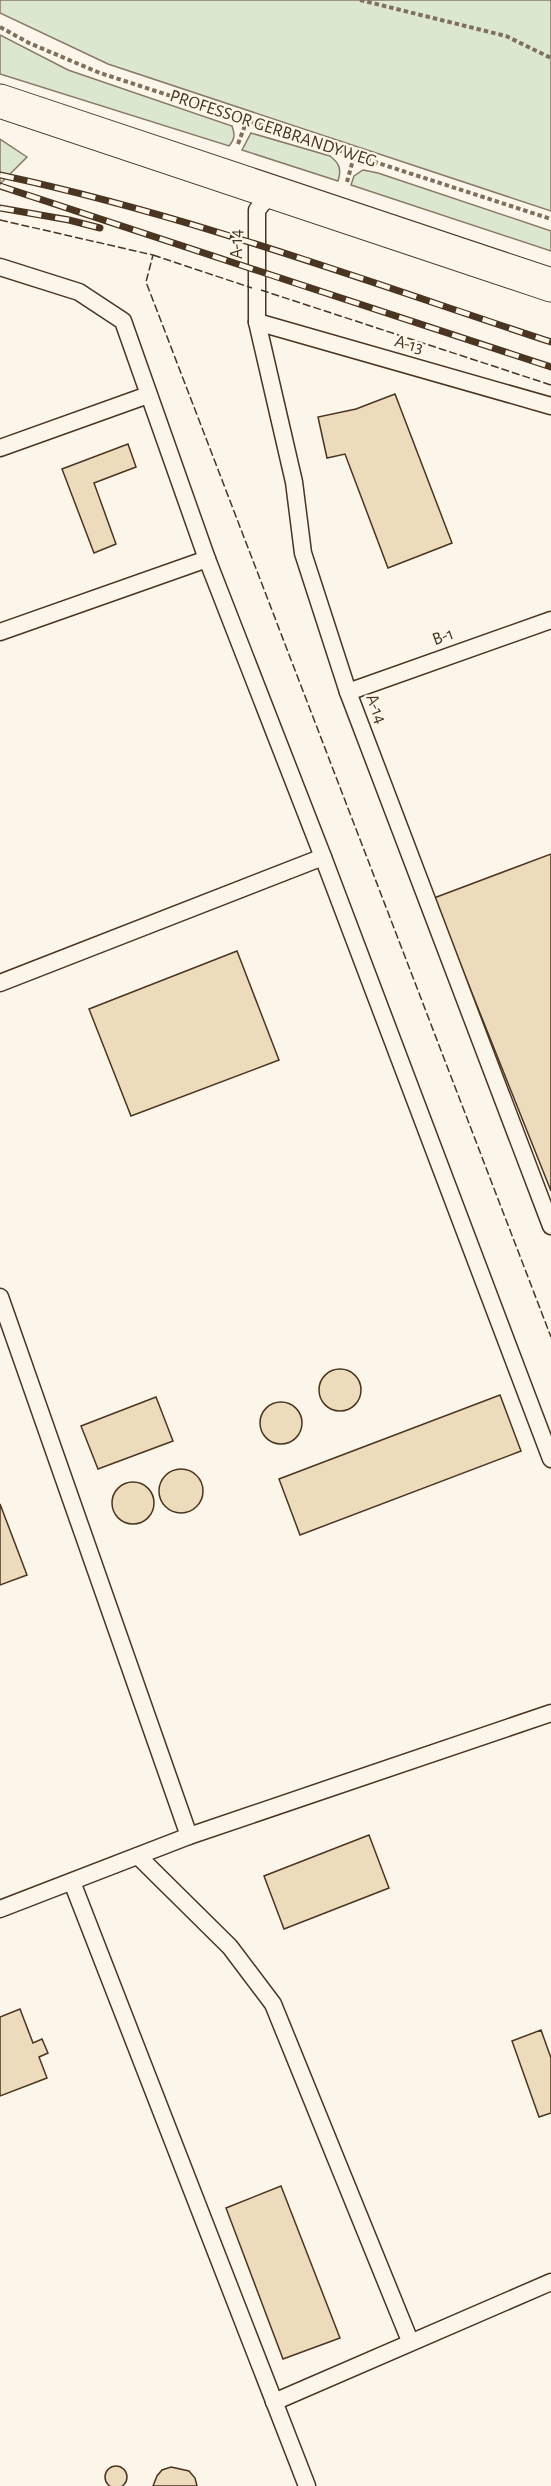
<svg xmlns="http://www.w3.org/2000/svg" width="551" height="2486" font-family="'Alegreya Sans',sans-serif">
<style>
.green{fill:#dce7d0;stroke:#887966;stroke-width:1.5}
.building{fill:#ecdcbc;stroke:#4a3520;stroke-width:1.5}
.lines{fill:none;stroke-linecap:round;stroke-linejoin:round}
.service-casing{stroke:#4a3520;stroke-width:19}
.tertiary-casing{stroke:#4a3520;stroke-width:35}
.path{stroke:#7f6f5c;stroke-width:4;stroke-dasharray:4.5 3;stroke-linecap:butt}
.service{stroke:#fbf6e9;stroke-width:16}
.tertiary{stroke:#fbf6e9;stroke-width:33}
.rail-casing{stroke:#4a3520;stroke-width:7}
.rail{stroke:#fbf6e9;stroke-width:4.5;stroke-dasharray:14;stroke-linecap:butt}
.fence{stroke:#4a3520;stroke-width:1.5;stroke-dasharray:8 3;stroke-linecap:butt}
.labels{text-anchor:middle;dominant-baseline:central;stroke-width:4.5;stroke-linejoin:round;paint-order:stroke}
.street-label{font-size:18px;fill:#4a3520;stroke:#fbf6e9}
</style>
<rect width="100%" height="100%" fill="#fbf6e9"/>
<!-- green -->
<g class="green">
<polygon points="0,0 551,0 551,211 108,64 0,13"/>
<path d="M0,35L68,70L232,126C235,134 235,139 229,146L0,74Z"/>
<path d="M251,133L330,156C339,163 342,169 338,181L242,150Z"/>
<polygon points="0,139 27,157 0,184"/>
<polygon points="363,170 378,173 551,231 551,251 351,185 354,176"/>
</g>
<!-- building -->
<g class="building">
<polygon points="395,394 452,543 388,568 345,454 327,458 318,417 356,409"/>
<polygon points="128,444 136,467 94,483 116,544 94,553 62,469"/>
<polygon points="551,854 551,1191 434,898"/>
<polygon points="237,951 279,1060 131,1116 89,1009"/>
<circle cx="340" cy="1390" r="21"/>
<polygon points="500,1395 521,1451 300,1535 279,1479"/>
<polygon points="156,1397 173,1441 98,1469 81,1426"/>
<circle cx="281" cy="1423" r="21"/>
<circle cx="181" cy="1491" r="22"/>
<circle cx="133" cy="1503" r="21"/>
<polygon points="0,1504 27,1575 0,1585"/>
<polygon points="369,1835 389,1888 284,1929 264,1876"/>
<polygon points="20,2009 33,2043 42,2039 48,2053 39,2057 47,2078 0,2096 0,2017"/>
<polygon points="541,2030 551,2058 551,2113 539,2117 512,2041"/>
<polygon points="281,2186 340,2338 283,2359 226,2208"/>
<circle cx="116" cy="2477" r="11"/>
<polygon points="171,2467 189,2471 195,2478 197,2486 153,2486 157,2476 162,2470"/>
</g>
<g class="lines">
<defs>
<g id="service">
<polyline points="273,191 257,210 257,322 294,482 303,553 348,692 551,1226"/>
<polyline points="0,267 79,292 123,321 207,559 323,857 551,1459"/>
<polyline points="257,322 551,406"/>
<polyline points="0,448 148,395"/>
<polyline points="0,632 207,559"/>
<polyline points="348,692 551,620"/>
<polyline points="0,983 323,857"/>
<polyline points="0,1297 189,1836"/>
<polyline points="138,1856 230,1947 273,2004 410,2341"/>
<polyline points="72,1882 307,2486"/>
<polyline points="0,1909 189,1836 551,1713"/>
<polyline points="274,2402 551,2282"/>
</g>
<polyline id="tertiary" points="0,101 551,285"/>
</defs>
<!-- service casing -->
<use href="#service" class="service-casing"/>
<!-- tertiary casing -->
<use href="#tertiary" class="tertiary-casing"/>
<!-- path -->
<g class="path">
<polyline points="360,0 506,36 551,58"/>
<polyline points="0,27 29,43 100,73 551,219"/>
<polyline points="238,144 247,120"/>
<polyline points="347,182 354,156"/>
</g>
<!-- service -->
<use href="#service" class="service"/>
<!-- tertiary -->
<use href="#tertiary" class="tertiary"/>
<defs>
<g id="rail">
<path d="M0,175C188,215 369,282 551,342"/>
<polyline points="0,186 551,367"/>
<polyline points="0,208 69,220 100,228"/>
</g>
</defs>
<!-- rail casing -->
<use href="#rail" class="rail-casing"/>
<!-- rail -->
<use href="#rail" class="rail"/>
<!-- fence -->
<g class="fence">
<polyline points="0,220 153,255 146,282 551,1337"/>
<polyline points="153,255 252,288"/>
<polyline points="261,290 551,385"/>
</g>
</g>
<g class="labels">
<!-- street labels -->
<g class="street-label">
<text transform="translate(273 129) rotate(18)">PROFESSOR GERBRANDYWEG</text>
<text transform="translate(237 244) rotate(-90)">A-14</text>
<text transform="translate(409 345) rotate(16)">A-13</text>
<text transform="translate(443 637) rotate(-20)">B-1</text>
<text transform="translate(376 709) rotate(69)">A-14</text>
</g>
</g>
</svg>
